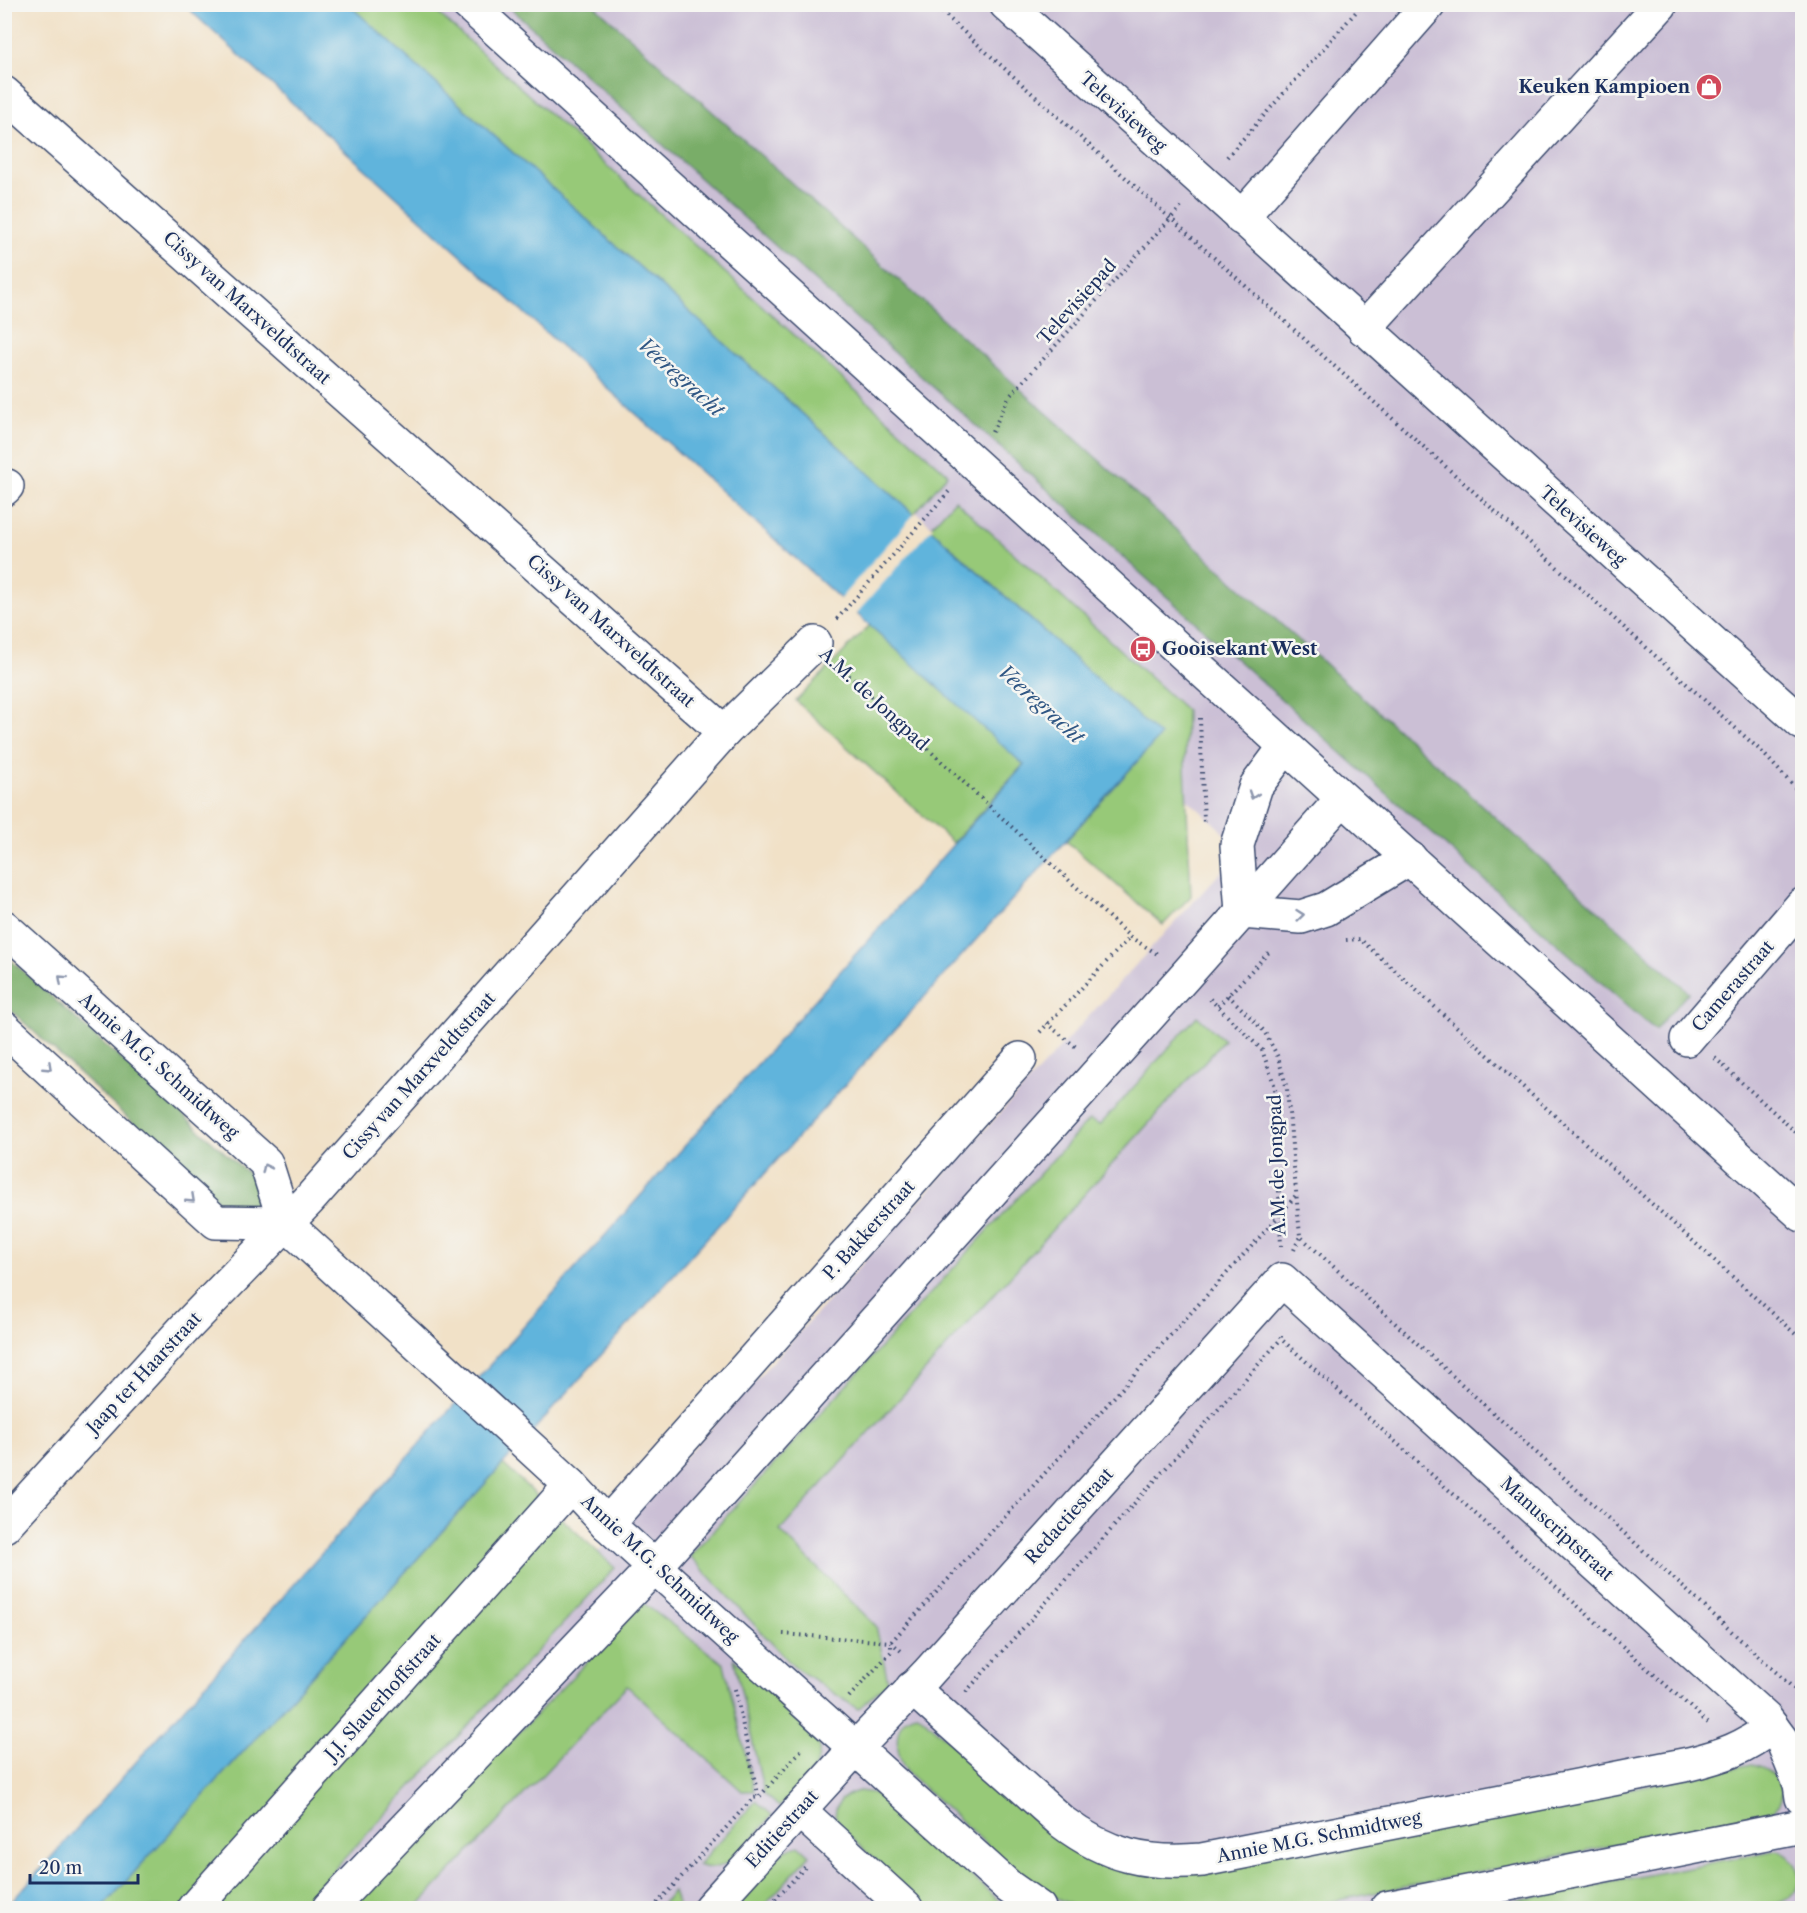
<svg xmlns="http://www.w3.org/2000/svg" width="1807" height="1913" font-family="'Libre Caslon Text',serif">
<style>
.industrial{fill:#cbbfd5}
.green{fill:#97c978;stroke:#597c6b;stroke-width:1.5}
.forest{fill:#79ad68;stroke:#4a6e63;stroke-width:1.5}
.water{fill:#60b4dc;stroke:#3e729d;stroke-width:1.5}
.pier{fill:#f1e1c7}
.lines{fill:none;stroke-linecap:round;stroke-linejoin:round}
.minor-casing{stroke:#3b4a6e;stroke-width:36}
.path{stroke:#3b4a6e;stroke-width:4;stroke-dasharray:1.5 4.5;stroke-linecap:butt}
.minor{stroke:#fff;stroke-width:33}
.oneway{stroke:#8d97ae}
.labels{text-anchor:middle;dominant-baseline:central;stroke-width:5;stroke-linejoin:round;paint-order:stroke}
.poi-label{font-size:18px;font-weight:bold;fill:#1b2f5e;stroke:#f6f6f2;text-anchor:end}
.street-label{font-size:18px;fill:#1b2f5e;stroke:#f6f6f2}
.water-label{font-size:20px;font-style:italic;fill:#305784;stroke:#f6f6f2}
</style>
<rect width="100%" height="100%" fill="#f6f6f2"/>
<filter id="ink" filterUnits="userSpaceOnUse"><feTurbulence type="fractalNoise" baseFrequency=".0167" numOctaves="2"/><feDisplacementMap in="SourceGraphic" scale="12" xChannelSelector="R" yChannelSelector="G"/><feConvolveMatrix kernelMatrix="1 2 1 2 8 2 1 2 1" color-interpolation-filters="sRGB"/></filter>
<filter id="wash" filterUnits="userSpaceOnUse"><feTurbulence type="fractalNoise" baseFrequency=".008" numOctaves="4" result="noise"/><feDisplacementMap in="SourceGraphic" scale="24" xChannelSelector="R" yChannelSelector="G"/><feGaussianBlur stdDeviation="1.35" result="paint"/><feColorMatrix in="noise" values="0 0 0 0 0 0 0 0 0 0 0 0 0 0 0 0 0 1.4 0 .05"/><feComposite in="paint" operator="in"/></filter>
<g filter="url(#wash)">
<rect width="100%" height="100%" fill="#f1e1c7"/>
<!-- industrial -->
<polygon class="industrial" points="317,5 1802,5 1802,1908 272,1908 1242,849"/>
<!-- green -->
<g class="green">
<polygon points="349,5 429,5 948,474 914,514"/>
<polygon points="955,500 1186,710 1185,766 1191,896 1163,925 1066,841 1160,736 930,528"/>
<polygon points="870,625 1024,764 953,843 796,701"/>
<polygon points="1197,1016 1224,1040 780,1531 876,1626 888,1682 858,1709 794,1667 690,1556 1089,1120 1100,1125"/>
<polygon points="503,1464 615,1568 298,1908 102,1908"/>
<polygon points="643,1603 724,1664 754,1791 742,1791 627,1686 416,1908 351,1908"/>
<path d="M734,1659L814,1732C833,1763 798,1787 779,1807L764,1793Z"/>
<path d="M916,1714L919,1715L1080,1853L1111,1867L1373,1840L1752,1764C1782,1769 1797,1806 1760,1816L1298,1908H1078L1048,1894L1019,1874L908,1773C895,1757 890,1719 916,1714Z"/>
<path d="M859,1791L874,1793L886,1800L1007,1908H928L838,1826C830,1808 841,1795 859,1791Z"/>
<path d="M756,1801L772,1815C754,1836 729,1879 698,1865Z"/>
<polygon points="799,1845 810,1855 762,1908 731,1908 785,1850"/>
<path d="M1777,1850C1798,1857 1807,1882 1790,1897C1780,1905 1762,1906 1749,1908H1478Z"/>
<polygon points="673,1892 679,1908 658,1908"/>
</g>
<!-- forest -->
<g class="forest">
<polygon points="507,5 594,5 1689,992 1655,1030 1358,768"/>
<polygon points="4,954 252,1177 258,1193 254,1207 239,1212 223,1206 5,1005"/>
</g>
<!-- water -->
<polygon class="water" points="184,5 349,5 1160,736 102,1908 6,1908 1024,765"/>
<!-- pier -->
<polygon class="pier" points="916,512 933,527 855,615 838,601"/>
</g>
<g filter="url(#ink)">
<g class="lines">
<defs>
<g id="minor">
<polyline points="468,4 1802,1215"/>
<polyline points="1006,4 1802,723"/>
<polyline points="4,93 724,732 308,1201 184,1329 4,1526"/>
<polyline points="1241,218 1429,4"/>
<polyline points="1364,329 1661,4"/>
<polyline points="4,489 7,486"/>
<polyline points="724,732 815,643"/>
<polyline points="1285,747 1256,786 1237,845 1242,912 1301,917 1326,909 1410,858"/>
<polyline points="4,927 266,1163 285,1223 571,1485 607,1524 1009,1887 1039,1908"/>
<polyline points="4,1028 216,1222 285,1223"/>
<polyline points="1687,1039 1802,905"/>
<polyline points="607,1524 1020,1059"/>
<path d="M912,1688L1062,1822C1107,1856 1147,1865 1202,1860L1689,1764C1725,1755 1742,1749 1772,1727"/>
<polyline points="799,1810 906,1908"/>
<polyline points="194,1908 571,1485"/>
<polyline points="329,1908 655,1566 1185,976 1342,799"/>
<polyline points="710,1908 855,1749 927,1674 1282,1280 1766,1719 1783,1742 1800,1784 1802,1798"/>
<polyline points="1387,1908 1802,1826"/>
</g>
</defs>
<!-- minor casing -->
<use href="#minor" class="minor-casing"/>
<!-- path -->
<g class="path">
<polyline points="933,4 1762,752 1802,795"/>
<polyline points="1227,157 1363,4"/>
<polyline points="992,432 1009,397 1181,207"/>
<polyline points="837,619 951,489"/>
<polyline points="840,667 1130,937 1159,955"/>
<polyline points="1200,718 1204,824"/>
<polyline points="1346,940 1360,939 1802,1340"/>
<polyline points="1228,995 1264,1031 1278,1057 1287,1089 1300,1236 1802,1696"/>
<polyline points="1210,999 1262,1050 1275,1087 1281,1246"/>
<polyline points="1218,1006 1271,950"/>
<polyline points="1046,1023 1076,1047"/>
<polyline points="1040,1032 1130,937"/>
<polyline points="1715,1058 1802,1138"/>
<polyline points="1294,1250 1300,1236"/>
<polyline points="1281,1336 1281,1339 1708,1723"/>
<polyline points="783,1634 891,1642 901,1651"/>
<polyline points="735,1689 758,1796"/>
<polyline points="966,1692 1281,1339"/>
<polyline points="849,1697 891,1652 891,1642 1279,1216 1296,1195"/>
<polyline points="653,1908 753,1798 759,1797 804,1747"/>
<polyline points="767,1908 807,1865"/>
</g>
<!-- minor -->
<use href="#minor" class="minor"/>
</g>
<!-- one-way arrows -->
<defs><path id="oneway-chevron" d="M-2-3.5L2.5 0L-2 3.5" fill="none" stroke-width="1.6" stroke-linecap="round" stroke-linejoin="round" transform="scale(1.5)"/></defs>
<g class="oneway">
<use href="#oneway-chevron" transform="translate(1253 795) rotate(108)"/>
<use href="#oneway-chevron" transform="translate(1300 915) rotate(-6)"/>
<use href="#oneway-chevron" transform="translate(62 979) rotate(-138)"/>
<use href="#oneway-chevron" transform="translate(48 1067) rotate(43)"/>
<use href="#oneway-chevron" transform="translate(266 1168) rotate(-116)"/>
<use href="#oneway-chevron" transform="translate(191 1199) rotate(43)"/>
</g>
</g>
<!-- icons -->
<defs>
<symbol id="shop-disc" viewBox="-11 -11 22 22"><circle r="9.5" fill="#d1495b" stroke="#f6f6f2"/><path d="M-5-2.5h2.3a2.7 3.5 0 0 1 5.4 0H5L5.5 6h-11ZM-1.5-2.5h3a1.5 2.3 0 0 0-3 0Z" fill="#fff"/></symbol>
<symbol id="bus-disc" viewBox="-11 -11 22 22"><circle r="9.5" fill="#d1495b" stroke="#f6f6f2"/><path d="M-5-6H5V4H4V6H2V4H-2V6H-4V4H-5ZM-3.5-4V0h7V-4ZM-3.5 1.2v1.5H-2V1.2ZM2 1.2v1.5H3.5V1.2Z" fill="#fff"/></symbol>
</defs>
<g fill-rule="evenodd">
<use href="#shop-disc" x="1694" y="72" width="30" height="30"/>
<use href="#bus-disc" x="1128" y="634" width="30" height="30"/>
</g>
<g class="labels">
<!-- poi labels -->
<g class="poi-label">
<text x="1690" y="87">Keuken Kampioen</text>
<text x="1162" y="649" text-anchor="start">Gooisekant West</text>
</g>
<!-- street labels -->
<g class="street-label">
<text transform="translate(1123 112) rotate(42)">Televisieweg</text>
<text transform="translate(1077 302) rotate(-48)">Televisiepad</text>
<text transform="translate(247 308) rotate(42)">Cissy van Marxveldtstraat</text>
<text transform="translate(1583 526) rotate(42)">Televisieweg</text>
<text transform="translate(611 631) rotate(42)">Cissy van Marxveldtstraat</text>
<text transform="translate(874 699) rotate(43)">A.M. de Jongpad</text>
<text transform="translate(1733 986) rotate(-49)">Camerastraat</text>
<text transform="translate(159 1066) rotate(42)">Annie M.G. Schmidtweg</text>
<text transform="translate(419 1076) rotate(-48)">Cissy van Marxveldtstraat</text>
<text transform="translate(1277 1165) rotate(-92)">A.M. de Jongpad</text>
<text transform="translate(869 1230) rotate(-48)">P. Bakkerstraat</text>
<text transform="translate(144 1373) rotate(-47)">Jaap ter Haarstraat</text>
<text transform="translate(1069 1516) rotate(-48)">Redactiestraat</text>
<text transform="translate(1557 1529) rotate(42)">Manuscriptstraat</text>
<text transform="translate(660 1569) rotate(43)">Annie M.G. Schmidtweg</text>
<text transform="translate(383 1697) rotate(-48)">J.J. Slauerhoffstraat</text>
<text transform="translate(782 1829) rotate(-48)">Editiestraat</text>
<text transform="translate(1319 1837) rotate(-11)">Annie M.G. Schmidtweg</text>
</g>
<!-- water labels -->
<g class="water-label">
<text transform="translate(681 377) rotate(42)">Veeregracht</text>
<text transform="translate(1041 704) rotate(42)">Veeregracht</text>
</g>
</g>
<!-- margin -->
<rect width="1807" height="1913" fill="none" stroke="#f6f6f2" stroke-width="24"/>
<!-- scale -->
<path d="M30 1874v9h108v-9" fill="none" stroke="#1b2f5e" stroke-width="3"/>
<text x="39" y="1874" font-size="18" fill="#1b2f5e" stroke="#f6f6f2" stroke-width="4.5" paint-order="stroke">20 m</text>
</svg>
